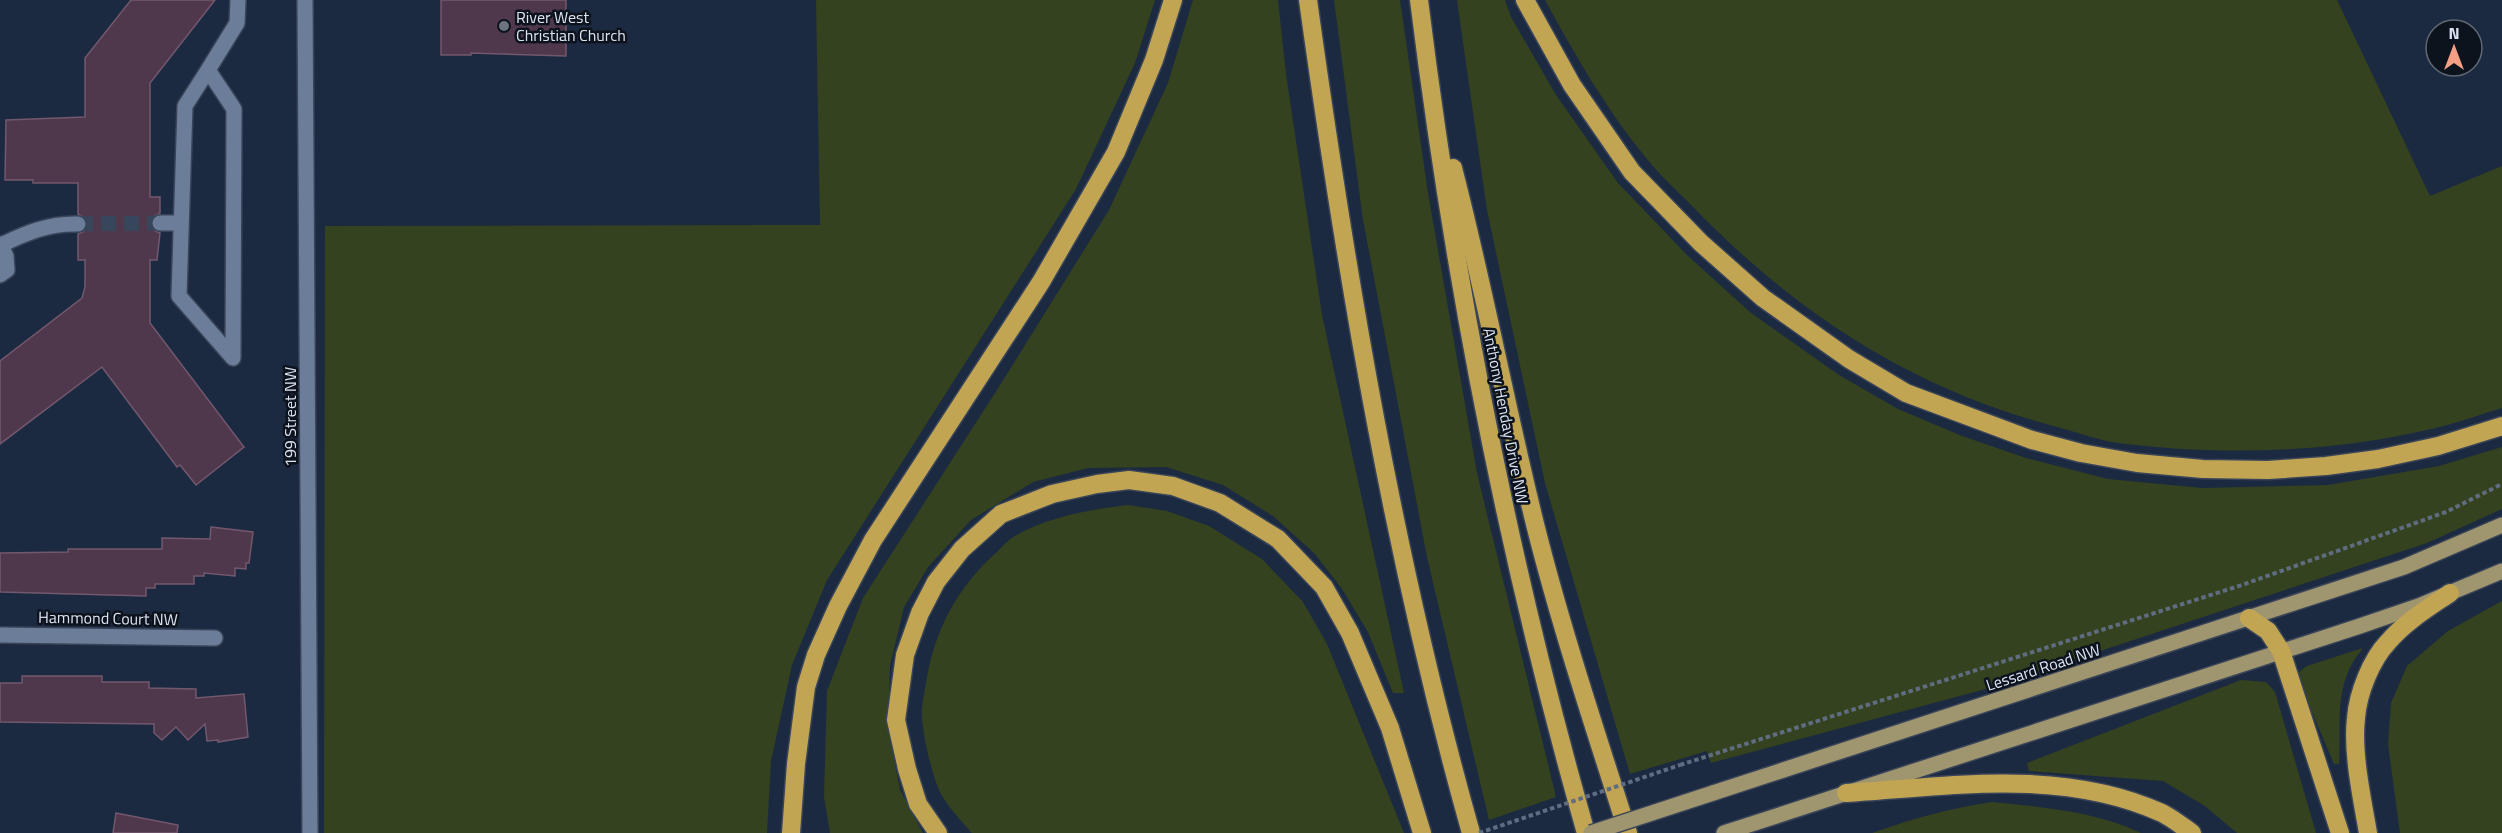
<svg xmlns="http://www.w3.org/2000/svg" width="2502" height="833" font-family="'Titillium Web',sans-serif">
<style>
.green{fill:#34421f}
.building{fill:#50384c;stroke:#72586e;stroke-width:1.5}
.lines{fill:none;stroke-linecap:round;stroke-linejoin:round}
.minor-tunnel{stroke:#38465c;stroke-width:15;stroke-dasharray:15 8;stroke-linecap:butt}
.minor-casing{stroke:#394458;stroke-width:18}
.major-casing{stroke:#394458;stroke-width:18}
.highway-casing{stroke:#394458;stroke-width:21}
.path{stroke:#606c80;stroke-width:4;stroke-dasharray:4.5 3;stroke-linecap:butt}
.minor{stroke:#6b7d98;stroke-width:15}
.major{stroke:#9f956e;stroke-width:15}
.highway{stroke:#c1a552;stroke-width:18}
.major-bridge-casing{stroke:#394458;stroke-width:18;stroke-linecap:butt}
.path-bridge{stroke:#606c80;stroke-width:4;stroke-dasharray:4.5 3;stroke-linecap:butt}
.major-bridge{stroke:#9f956e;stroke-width:15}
.worship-dot{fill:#6b7280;stroke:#0d131d;stroke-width:2}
.labels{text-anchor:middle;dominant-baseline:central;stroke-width:5;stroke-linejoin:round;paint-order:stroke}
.poi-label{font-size:16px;fill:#dae4f3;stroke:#0d131d;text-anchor:start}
.street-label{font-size:16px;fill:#dae4f3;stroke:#0d131d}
</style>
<rect width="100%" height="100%" fill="#1c2a41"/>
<!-- green -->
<g class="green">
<polygon points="816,0 1155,0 1135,63 1076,189 827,580 792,665 771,761 767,833 324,833 325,226 820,225"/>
<polygon points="1193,0 1278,0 1286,74 1322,315 1404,693 1393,693 1368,632 1342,589 1315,554 1273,516 1223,485 1166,467 1088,468 1033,482 971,520 928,567 904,607 890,666 888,728 900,790 923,833 830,833 824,797 827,691 863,598 997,390 1109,210 1168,83"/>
<polygon points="1334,0 1400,0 1428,193 1477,473 1556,797 1489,820 1427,557 1363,220"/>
<polygon points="1457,0 1505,0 1511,17 1556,95 1618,183 1688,256 1751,313 1839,375 1898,409 1962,436 2026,458 2108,479 2202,488 2328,485 2439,466 2502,447 2502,509 2427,543 1982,690 1711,763 1707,751 1630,774 1545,483 1487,210"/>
<path d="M1545,0H2337L2430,196L2502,166V408C2478,415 2455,424 2431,429C2329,453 2221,456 2118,443C2097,440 2077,432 2057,427C1913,389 1797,314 1694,208C1679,192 1661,177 1647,159C1607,111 1575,55 1545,0Z"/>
<path d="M1128,505L1167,511L1209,526L1262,559L1303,602L1327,644L1404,833H972C961,821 949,808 941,794C932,776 924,740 922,719C921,708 924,694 926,683C934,630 958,586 998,551C1003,546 1009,539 1015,536C1047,517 1092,509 1128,505Z"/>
<polygon points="2502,601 2502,833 2400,833 2388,744 2391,703 2407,666 2448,631"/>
<path d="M2363,648C2332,685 2342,721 2339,764H2334L2297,677L2299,672L2307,666Z"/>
<polygon points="2241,680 2266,682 2275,692 2316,833 2237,833 2205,806 2163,781 2029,771 2027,763"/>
<path d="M1992,802C2041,807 2096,811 2141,833H1872C1912,819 1950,808 1992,802Z"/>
</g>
<!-- building -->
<g class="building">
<polygon points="131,0 215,0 150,83 150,197 160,197 160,213 152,218 150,224 155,231 160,233 157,260 150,260 150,323 244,447 196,485 180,465 177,467 102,367 0,444 0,361 82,298 85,287 85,260 78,260 78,234 83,232 88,224 86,219 78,214 78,183 33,183 33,180 5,180 6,120 85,117 85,58"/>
<polygon points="441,0 566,0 566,56 471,53 471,55 441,55"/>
<polygon points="211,527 253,532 249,563 246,563 246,569 235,568 235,576 204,573 204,576 194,576 194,584 155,584 155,588 146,588 146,596 0,592 0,553 68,552 68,549 162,549 162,538 210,539"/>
<polygon points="22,676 102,676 102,682 149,682 149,688 196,689 196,698 244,694 248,737 218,742 218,740 207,741 205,724 188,740 176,727 162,740 154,733 154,724 0,722 0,683 22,683"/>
<polygon points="116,813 178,825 177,833 113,833"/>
</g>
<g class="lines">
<!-- minor-tunnel -->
<polyline class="minor-tunnel" points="78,224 160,223"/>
<defs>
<g id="minor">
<polyline points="305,0 310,833"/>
<polyline points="208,70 185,106 179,296 233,358 234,109 208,70 237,23 238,0"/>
<polyline points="160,223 180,223"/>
<polyline points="0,244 6,256 7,270 0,275"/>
<path d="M1,245C26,233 49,223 78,224"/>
<polyline points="0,635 215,638"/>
</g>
<g id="major">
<polyline points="1713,793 2404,567 2502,525"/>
<polyline points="1724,833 2360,626 2421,605 2502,571"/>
</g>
<g id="highway">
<path d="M1308,0C1347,280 1394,560 1471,833"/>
<path d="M1419,0C1454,282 1508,560 1586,833"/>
<polyline points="1525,0 1572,85 1632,172 1701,243 1763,298 1849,359 1906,393 2032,440 2081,453 2137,463 2203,469 2268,470 2326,466 2378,459 2438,446 2502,426"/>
<path d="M1453,168C1484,287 1506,408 1536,528C1562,631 1596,732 1628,833"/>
<polyline points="2249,618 2268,631 2281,651 2340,833"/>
<path d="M1846,793C1951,786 2063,768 2162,813C2172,818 2182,826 2192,833"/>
<polyline points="791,833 796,764 806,687 816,655 838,606 873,540 1041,282 1116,152 1154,60 1173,0"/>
<polyline points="938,833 918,804 907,769 896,720 905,655 920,613 936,582 962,549 1001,514 1052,494 1097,484 1129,480 1173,486 1220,503 1278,539 1324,587 1350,633 1390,728 1422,833"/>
<path d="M2368,833C2362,798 2352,753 2356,718C2358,693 2371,660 2388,642C2405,622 2428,608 2450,593"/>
</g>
</defs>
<!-- minor casing -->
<use href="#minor" class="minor-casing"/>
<!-- major casing -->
<use href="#major" class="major-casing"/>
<!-- highway casing -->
<use href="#highway" class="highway-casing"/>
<!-- path -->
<polyline class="path" points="1680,765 2242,585 2446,512 2502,484"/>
<!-- minor -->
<use href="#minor" class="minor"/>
<!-- major -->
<use href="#major" class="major"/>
<!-- highway -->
<use href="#highway" class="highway"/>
<defs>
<polyline id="major-bridge" points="1591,833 1713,793"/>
</defs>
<!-- major-bridge casing -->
<use href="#major-bridge" class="major-bridge-casing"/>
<!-- path-bridge -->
<polyline class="path-bridge" points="1479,833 1680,765"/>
<!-- major-bridge -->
<use href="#major-bridge" class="major-bridge"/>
</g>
<!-- markers -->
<circle class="worship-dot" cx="504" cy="26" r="6"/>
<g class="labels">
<!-- poi labels -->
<g class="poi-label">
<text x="516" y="17">River West<tspan x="516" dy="18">Christian Church</tspan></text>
</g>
<!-- street labels -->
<g class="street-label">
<text transform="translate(1506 416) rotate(79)">Anthony Henday Drive NW</text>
<text transform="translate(290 417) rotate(-90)">199 Street NW</text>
<text transform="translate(108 618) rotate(1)">Hammond Court NW</text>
<text transform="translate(2043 667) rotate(-18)">Lessard Road NW</text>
</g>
</g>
<!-- north arrow -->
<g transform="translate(2454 48)"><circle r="28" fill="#0d131d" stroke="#5f6773" stroke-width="1.5"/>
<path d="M0-4.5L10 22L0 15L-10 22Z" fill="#f39f84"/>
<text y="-9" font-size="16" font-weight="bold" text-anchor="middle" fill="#dae4f3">N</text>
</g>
</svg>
